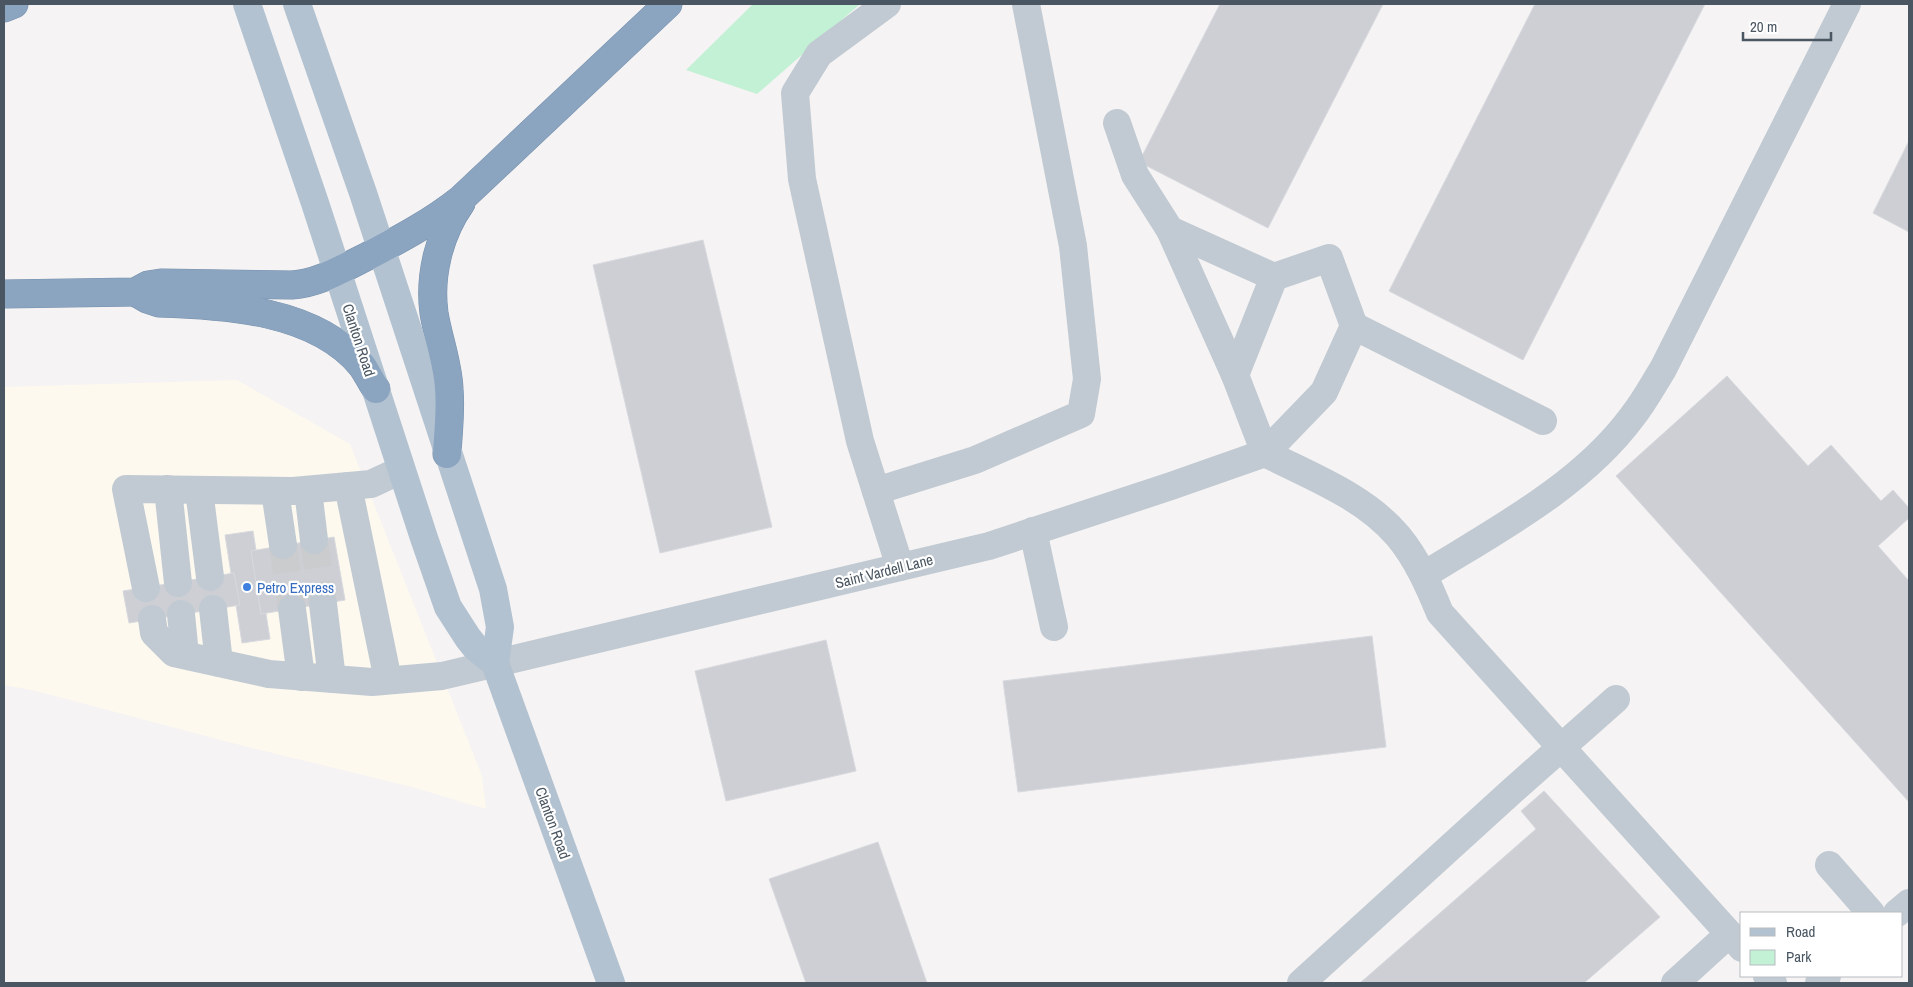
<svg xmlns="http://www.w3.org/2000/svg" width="1913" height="987" font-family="'Archivo Narrow',sans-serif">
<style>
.commercial{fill:#fdf9ef}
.green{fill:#c3f1d5}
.building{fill:#cdcfd5;stroke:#d7d9de}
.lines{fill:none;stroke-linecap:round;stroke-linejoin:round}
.minor-tunnel{stroke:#caccce;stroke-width:28;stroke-dasharray:28 14;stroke-linecap:butt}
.highway-casing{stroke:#7690ad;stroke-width:29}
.minor{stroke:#c1cad2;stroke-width:28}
.major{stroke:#b3c2d1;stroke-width:28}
.highway{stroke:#8ba5c1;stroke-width:28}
.shop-dot{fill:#3f7fe0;stroke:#fff;stroke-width:2}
.labels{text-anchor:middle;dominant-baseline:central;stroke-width:4.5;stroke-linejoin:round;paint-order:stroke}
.street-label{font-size:15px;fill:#4a5661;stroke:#fff}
.shop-label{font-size:15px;fill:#366cbe;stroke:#fff;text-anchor:start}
</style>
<rect width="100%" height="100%" fill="#f5f3f3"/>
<!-- commercial -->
<polygon class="commercial" points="237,380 350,444 482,776 486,809 412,787 236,744 36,691 4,685 4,387"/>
<!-- green -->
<polygon class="green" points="753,4 860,4 757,94 686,70"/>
<!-- building -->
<g class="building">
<polygon points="1220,4 1383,4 1268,228 1139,162"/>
<polygon points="1535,4 1705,4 1523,360 1389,291"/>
<polygon points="1909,141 1909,232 1873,213"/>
<polygon points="703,240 772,527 660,553 593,265"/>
<polygon points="1727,376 1808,466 1831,445 1881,501 1893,490 1909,508 1909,518 1878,546 1909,581 1909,802 1616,476"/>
<polygon points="253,531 270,639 242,643 225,535"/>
<polygon points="334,537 345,600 261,614 251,551"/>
<polygon points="234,573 240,605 129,623 123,591"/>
<polygon points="1372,636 1386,747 1018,792 1003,681"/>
<polygon points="826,640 856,771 726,801 695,671"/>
<polygon points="1544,791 1660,917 1584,983 1360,983 1536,829 1521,811"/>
<polygon points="878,842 927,983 806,983 769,879"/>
</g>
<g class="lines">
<!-- minor-tunnel -->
<g class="minor-tunnel">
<polyline points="314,540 323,604"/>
<polyline points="283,545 292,609"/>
</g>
<defs>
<g id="highway">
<polyline points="4,8 14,4"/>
<path d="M135,292L147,299L159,303C226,305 316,310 362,366C367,373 371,382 376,389"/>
<path d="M4,294L135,292L148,285L161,283L292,285C320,283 343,268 368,256C400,239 432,222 461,199L668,4"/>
<path d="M447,454C448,433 451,410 449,389C448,363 438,338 434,313C429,276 439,234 461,203"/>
</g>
</defs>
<!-- highway casing -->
<use href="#highway" class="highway-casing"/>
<!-- minor -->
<g class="minor">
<polyline points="887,4 819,54 795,93 802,179 860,441 900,567"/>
<polyline points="1117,123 1135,175 1170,230 1235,375 1265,453 1324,392 1354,326 1543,421"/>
<polyline points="1170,230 1274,277"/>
<polyline points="1235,375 1274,277 1329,258 1354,326"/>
<polyline points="348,486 388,680"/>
<polyline points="168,489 178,583"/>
<polyline points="199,490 210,577"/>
<polyline points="308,490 314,540"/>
<polyline points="275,491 283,545"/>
<polyline points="876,491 975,460 1081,414 1087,379 1073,246 1026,4"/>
<polyline points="1033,531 1054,627"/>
<path d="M1424,575C1495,531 1581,486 1632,417C1644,402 1653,385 1663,369L1847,4"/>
<polyline points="146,588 126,489 293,491 371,484 401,470"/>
<polyline points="323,604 332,679"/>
<polyline points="213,609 219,663"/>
<polyline points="292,609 301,677"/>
<polyline points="181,614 185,655"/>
<path d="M152,619L154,633L174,653L269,674L372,682L442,676L989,546L1171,486L1265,453C1310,476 1364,496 1398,536C1417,559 1429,586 1440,613L1742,948"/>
<polyline points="1829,865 1871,913"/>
<polyline points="1897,913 1909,903"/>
<polyline points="1767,976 1773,983"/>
<polyline points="1301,983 1512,791 1616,699"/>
<polyline points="1675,983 1729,934"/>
<polyline points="1819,983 1827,976"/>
</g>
<!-- major -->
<g class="major">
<polyline points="247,4 315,203 424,538 448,607 468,638 476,648 495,663"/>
<polyline points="297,4 363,193 493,589 500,627 495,663 611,983"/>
</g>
<!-- highway -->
<use href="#highway" class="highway"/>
</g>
<!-- markers -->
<circle class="shop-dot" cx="247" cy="587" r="5"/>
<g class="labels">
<!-- street labels -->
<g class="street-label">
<text transform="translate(359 340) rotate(72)">Clanton Road</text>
<text transform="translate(884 571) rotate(-14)">Saint Vardell Lane</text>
<text transform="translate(553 823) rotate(70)">Clanton Road</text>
</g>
<!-- shop labels -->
<g class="shop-label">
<text x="257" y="587">Petro Express</text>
</g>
</g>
<!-- border -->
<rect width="1913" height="987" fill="none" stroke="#4a5661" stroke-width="10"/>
<!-- legend -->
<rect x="1740" y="912" width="162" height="65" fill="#ffffff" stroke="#b7bbc0"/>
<rect x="1750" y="928" width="25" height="8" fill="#b3c2d1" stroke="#b7bbc0"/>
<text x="1786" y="937" font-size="15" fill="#4a5661">Road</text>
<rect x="1750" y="950" width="25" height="15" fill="#c3f1d5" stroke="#b7bbc0"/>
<text x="1786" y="962" font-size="15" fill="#4a5661">Park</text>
<!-- scale -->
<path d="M1743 32v8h88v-8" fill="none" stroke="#4a5661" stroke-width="2.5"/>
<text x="1750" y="32" font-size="15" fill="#4a5661" stroke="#ffffff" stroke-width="4" paint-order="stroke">20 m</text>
</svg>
